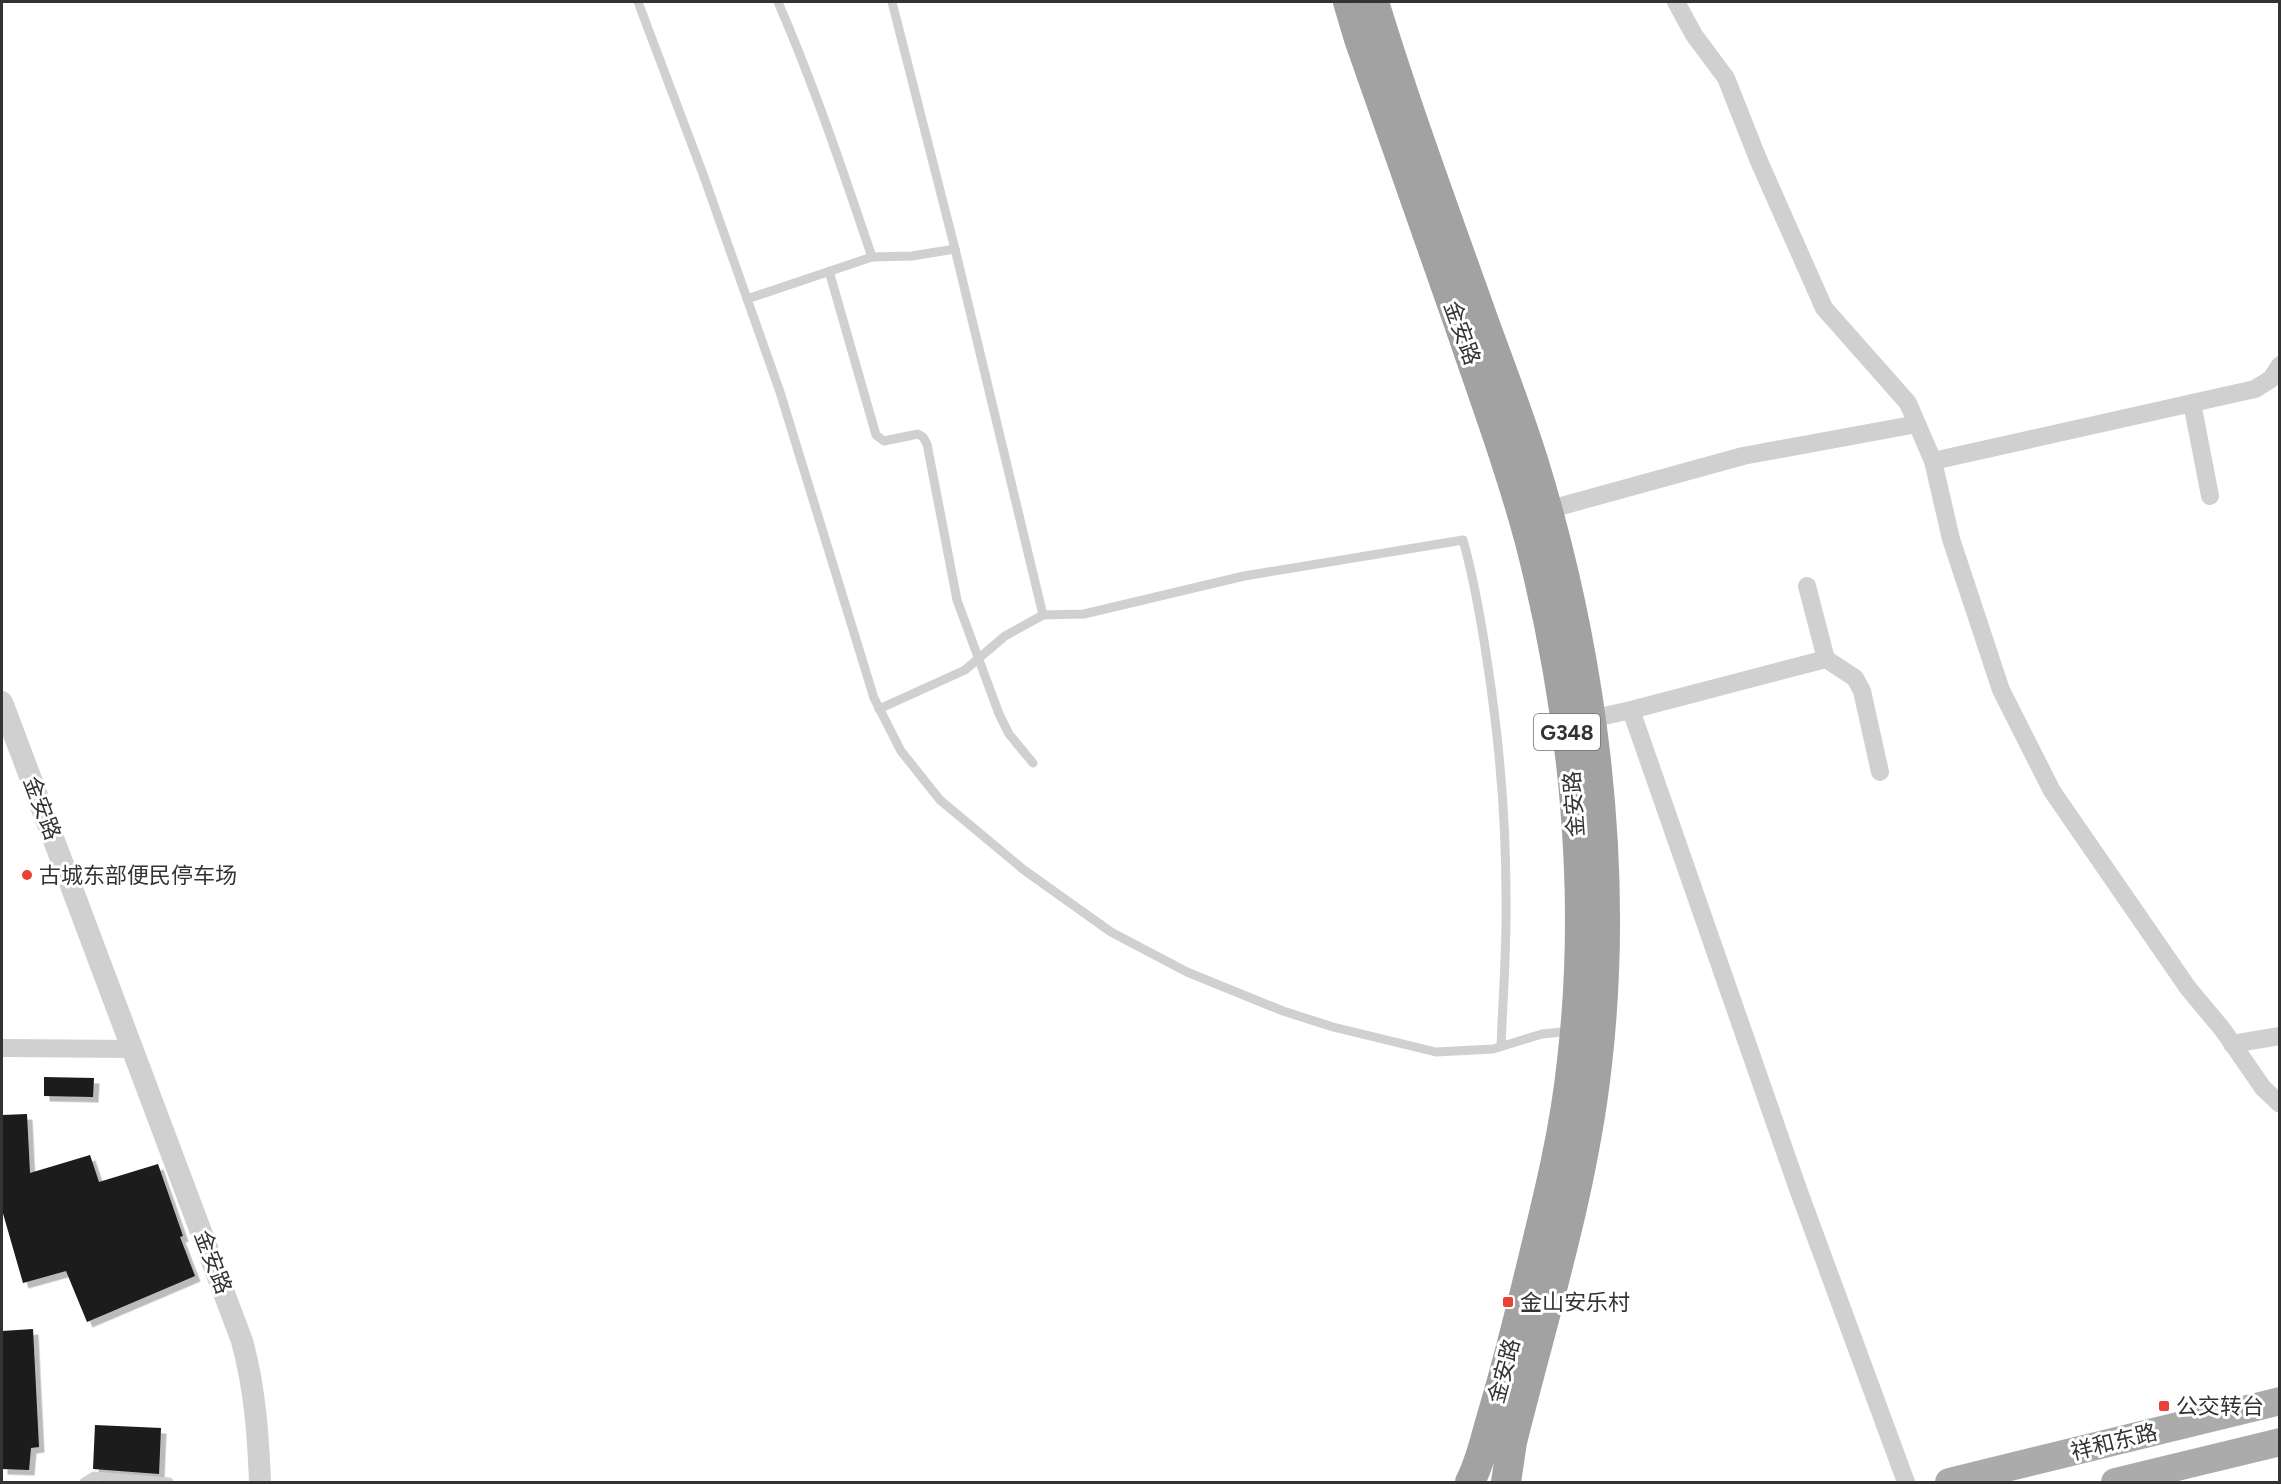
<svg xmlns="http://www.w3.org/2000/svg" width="2281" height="1484" font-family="Figtree,'Noto Sans SC',sans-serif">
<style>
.building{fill:#1a1a1a;filter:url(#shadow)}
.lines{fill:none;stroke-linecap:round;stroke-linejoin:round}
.service{stroke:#d0d0d0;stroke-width:9}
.minor{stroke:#d0d0d0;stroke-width:18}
.tertiary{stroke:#d0d0d0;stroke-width:22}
.primary{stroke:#ababab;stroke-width:28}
.trunk{stroke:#a2a2a2;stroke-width:30}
.poi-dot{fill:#e94135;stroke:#fff;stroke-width:2}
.labels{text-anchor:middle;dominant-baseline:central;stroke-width:6;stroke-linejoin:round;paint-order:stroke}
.shield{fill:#fff;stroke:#707070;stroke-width:1.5}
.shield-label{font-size:21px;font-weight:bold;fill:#333}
.street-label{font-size:22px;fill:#333;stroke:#fff}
.poi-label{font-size:22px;fill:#333;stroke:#fff;text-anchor:start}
</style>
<defs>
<filter id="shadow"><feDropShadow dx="5.5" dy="5.5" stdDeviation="0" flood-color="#0004"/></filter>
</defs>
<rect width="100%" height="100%" fill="#fff"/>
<!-- building -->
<g class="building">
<polygon points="44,1077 94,1078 93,1097 44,1096"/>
<polygon points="27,1114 30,1173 90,1155 99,1182 158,1164 183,1236 180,1237 195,1276 87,1322 66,1271 23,1283 2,1210 2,1115"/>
<polygon points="33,1329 39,1447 31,1448 29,1470 2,1469 2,1331"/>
<polygon points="95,1425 161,1428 159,1474 93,1469"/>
</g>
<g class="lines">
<!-- service -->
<g class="service">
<polyline points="638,2 703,174 780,392 874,698 901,751 940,800 1024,870 1111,932 1187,972 1283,1011 1333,1027 1436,1052 1493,1049 1542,1034 1571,1031"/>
<path d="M778,2C814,85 843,171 872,257"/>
<polyline points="892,2 955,249 1043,615"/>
<polyline points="829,271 876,435 884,441 918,434 923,437 927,444 957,600 999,714 1009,734 1033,763"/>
<polyline points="747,299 872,257 912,256 955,249"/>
<path d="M879,709L965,670L1005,636L1043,615L1084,614L1244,576L1463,540C1474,579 1481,620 1487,660C1499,738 1506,817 1506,896C1507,946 1503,996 1501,1046"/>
<polyline points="84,1482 94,1476 169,1482"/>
</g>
<!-- minor -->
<g class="minor">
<polyline points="1676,2 1694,35 1726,78 1758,159 1824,308 1908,403 1933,461 1951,539 2001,690 2052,791 2188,988 2223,1030 2263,1088 2280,1104"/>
<polyline points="2192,403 2210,496"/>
<polyline points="1933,461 2255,389 2271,379 2280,365"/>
<polyline points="1547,510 1743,456 1917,424"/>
<polyline points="1807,586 1826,659 1855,678 1862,691 1880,772"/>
<polyline points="1631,710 1826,659"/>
<polyline points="1591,719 1631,710 1798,1189 1906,1482"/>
<polyline points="2232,1044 2280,1036"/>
<polyline points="2,1048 133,1049"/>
</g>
<!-- tertiary -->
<path class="tertiary" d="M2,702L242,1341C255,1389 258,1433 260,1482"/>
<!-- primary -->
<g class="primary">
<polyline points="1949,1482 2280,1401"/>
<polyline points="2115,1482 2280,1442"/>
</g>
<!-- trunk -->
<g class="trunk">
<path d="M1348,2L1359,39C1392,133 1425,227 1458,321C1483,395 1510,467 1530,542C1573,709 1592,889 1572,1061C1565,1129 1549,1194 1533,1259C1520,1313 1507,1366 1491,1419C1485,1440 1480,1463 1470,1482"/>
<path d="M1374,2C1406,107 1446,215 1483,319C1500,366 1518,412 1533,460C1592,651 1620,864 1597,1064C1583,1192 1543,1317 1512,1442L1506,1482"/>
</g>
</g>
<!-- markers -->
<g class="poi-dot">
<circle cx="27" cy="875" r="6"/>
<rect x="1502" y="1296" width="12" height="12" rx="3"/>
<rect x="2158" y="1400" width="12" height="12" rx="3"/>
</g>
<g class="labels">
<!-- shield labels -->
<rect class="shield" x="1534" y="714" width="66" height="36" rx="4.5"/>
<g class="shield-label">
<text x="1567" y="732">G348</text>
</g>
<!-- street labels -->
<g class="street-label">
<text transform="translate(1462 333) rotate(70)">金安路</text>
<text transform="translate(1574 804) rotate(-94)">金安路</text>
<text transform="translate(42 808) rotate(69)">金安路</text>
<text transform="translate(213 1262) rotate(69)">金安路</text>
<text transform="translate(1504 1371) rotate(-75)">金安路</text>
<text transform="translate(2114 1442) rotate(-14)">祥和东路</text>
</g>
<!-- poi labels -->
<g class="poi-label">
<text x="39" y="875">古城东部便民停车场</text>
<text x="1520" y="1302">金山安乐村</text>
<text x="2176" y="1406">公交转台</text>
</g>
</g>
<!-- border -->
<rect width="2281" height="1484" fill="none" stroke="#333333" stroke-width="6"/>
</svg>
